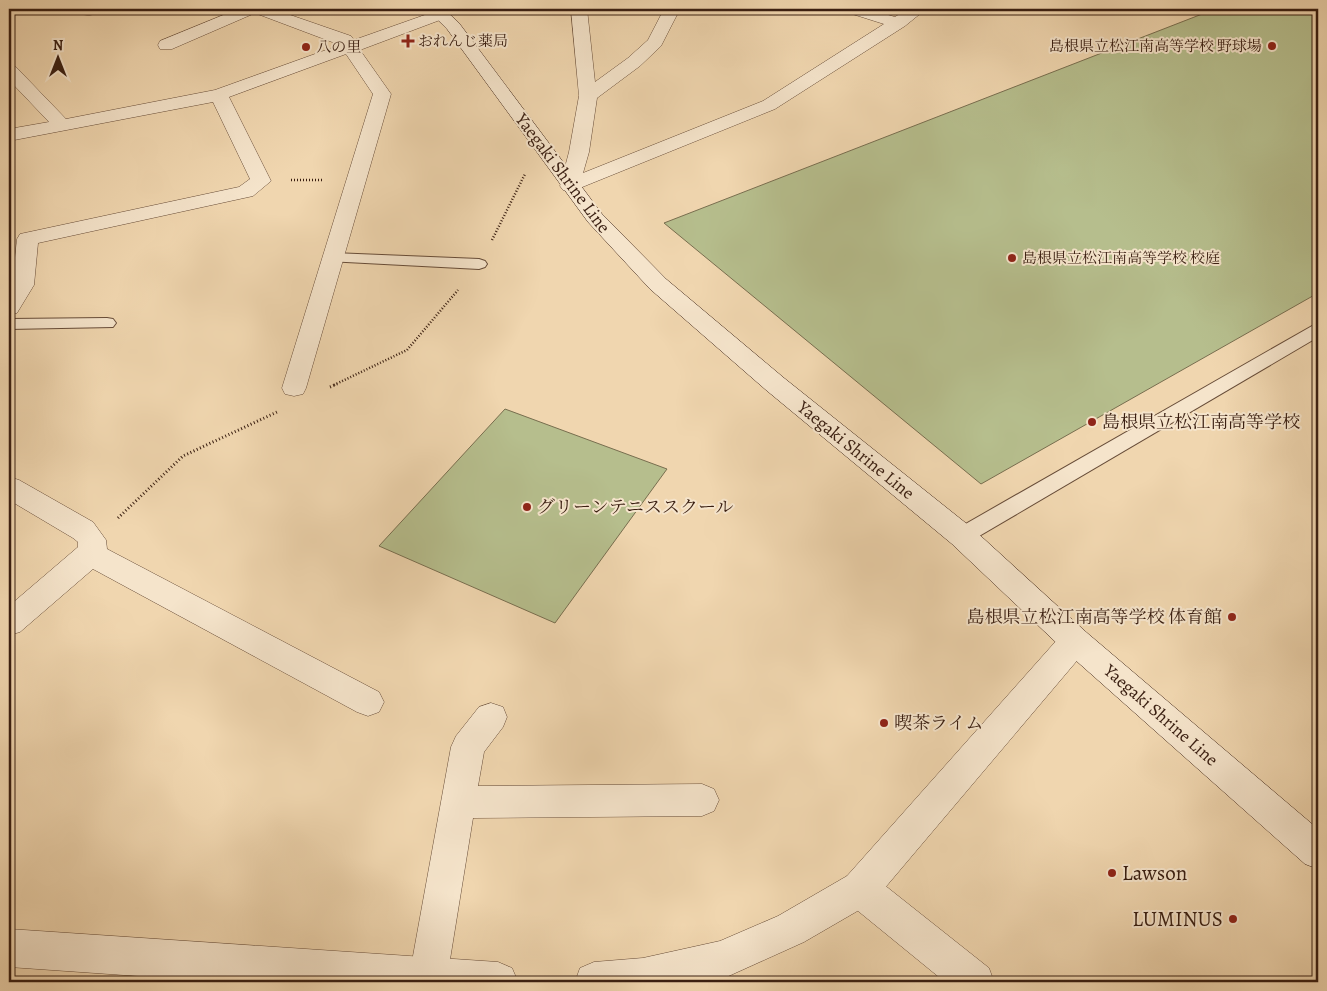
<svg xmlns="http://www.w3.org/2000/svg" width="1327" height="991" font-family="Alegreya,'Noto Serif JP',serif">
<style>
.green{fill:#b6be8d;stroke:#786e4f}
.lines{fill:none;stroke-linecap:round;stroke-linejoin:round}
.service-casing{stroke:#674c38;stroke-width:2}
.minor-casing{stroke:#674c38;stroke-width:1}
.tertiary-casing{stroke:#674c38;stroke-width:1}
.secondary-casing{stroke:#391e11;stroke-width:1}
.path-far1{stroke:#391e11;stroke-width:2.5;stroke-dasharray:1 2;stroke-linecap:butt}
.path{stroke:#391e11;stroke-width:3;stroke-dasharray:1 2.5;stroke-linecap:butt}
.service{fill:#f5e4cb;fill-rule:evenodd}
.minor{fill:#f5e4cb;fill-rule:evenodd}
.tertiary{fill:#f5e4cb;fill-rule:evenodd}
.secondary{fill:#f5e4cb;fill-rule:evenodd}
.poi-dot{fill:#8f2418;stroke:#f5e4cb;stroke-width:2}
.labels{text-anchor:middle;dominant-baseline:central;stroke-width:4;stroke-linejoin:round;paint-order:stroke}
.far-poi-label{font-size:15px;fill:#391e11;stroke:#f5e4cb;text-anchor:start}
.street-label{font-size:18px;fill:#391e11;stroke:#f5e4cb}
.poi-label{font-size:18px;fill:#391e11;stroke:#f5e4cb;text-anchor:start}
.near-poi-label{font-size:21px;fill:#391e11;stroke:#f5e4cb;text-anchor:start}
</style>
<rect width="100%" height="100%" fill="#f0d6af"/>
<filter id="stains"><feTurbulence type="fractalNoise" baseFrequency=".004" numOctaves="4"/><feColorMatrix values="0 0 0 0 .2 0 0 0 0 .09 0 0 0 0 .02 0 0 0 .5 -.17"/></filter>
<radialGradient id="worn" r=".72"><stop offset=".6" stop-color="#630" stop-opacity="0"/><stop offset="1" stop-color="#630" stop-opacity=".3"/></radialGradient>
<!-- green -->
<g class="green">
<polygon points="1215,9 1318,9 1318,293 981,484 664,223"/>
<polygon points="505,409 667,469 555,623 379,546"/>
</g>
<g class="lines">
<defs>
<g id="service">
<polygon points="333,253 479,259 485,261 487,264 485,267 479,269 327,261 325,258 327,255"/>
<polygon points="107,318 113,319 116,323 113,327 9,329 9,319"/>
<polygon points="1318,325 1318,337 969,542 962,544 955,542 952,536 955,530 1312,326"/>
</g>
<g id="minor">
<path d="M82,9H101C97,15 89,16 82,14L80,11Z"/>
<polygon points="238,9 273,9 351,36 354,40 436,11 448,11 450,14 448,17 360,50 391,94 306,388 303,394 294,396 285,394 282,388 373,94 346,54 229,97 271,181 253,196 38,243 34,285 17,313 9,315 9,290 12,285 17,239 20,234 239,187 250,179 213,102 9,141 9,129 49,122 9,80 9,65 15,66 66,119 215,90 340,45 255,13 172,49 160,49 158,45 160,41"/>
<polygon points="571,9 587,9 595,82 628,58 648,40 664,9 680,9 661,46 640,66 597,98 589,152 583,173 763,101 884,24 846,12 844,9 868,9 895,17 907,9 926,9 905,26 775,109 570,192 563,190 560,186 569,152 579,96"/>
<polygon points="9,477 19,480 93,522 106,540 107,549 379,692 384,702 379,712 368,716 357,712 93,569 20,632 9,635 9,606 78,547 78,542 73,538 9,500"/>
<polygon points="491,703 503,707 507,717 503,727 484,752 478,786 702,784 714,789 719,800 714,811 702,816 473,818 447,978 446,982 410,982 409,978 451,747 456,736 479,707"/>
<polygon points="860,871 873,876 989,968 994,982 945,982 847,902 842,889 847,876"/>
</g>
<g id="tertiary">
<polygon points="1075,628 1086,632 1090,641 1086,650 873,902 804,942 722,979 708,982 575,982 580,968 594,962 643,958 720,941 778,916 847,876 1064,632"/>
<polygon points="9,929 498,962 512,968 518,982 224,982 9,967"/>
</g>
<polygon id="secondary" points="427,9 444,9 459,23 602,214 666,279 784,378 972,528 1086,632 1318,829 1318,869 1305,864 1064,650 952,544 766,390 650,289 588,222 447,29"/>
</defs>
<!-- service casing -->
<use href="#service" class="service-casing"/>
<!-- minor casing -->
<use href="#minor" class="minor-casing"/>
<!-- tertiary casing -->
<use href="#tertiary" class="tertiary-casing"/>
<!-- secondary casing -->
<use href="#secondary" class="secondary-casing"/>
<!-- path-far1 -->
<g class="path-far1">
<polyline points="291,180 323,180"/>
<polyline points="492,240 525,174"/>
<polyline points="334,385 407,350 458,290"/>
</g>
<!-- path -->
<g class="path">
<polyline points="330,387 337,384"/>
<polyline points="118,518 183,456 277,412"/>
</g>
<!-- service -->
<use href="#service" class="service"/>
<!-- minor -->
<use href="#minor" class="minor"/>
<!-- tertiary -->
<use href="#tertiary" class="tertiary"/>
<!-- secondary -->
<use href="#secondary" class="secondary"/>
</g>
<!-- markers -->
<g class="poi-dot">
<path d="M405.5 33.5h5v5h5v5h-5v5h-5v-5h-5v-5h5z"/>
<circle cx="1272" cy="46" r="5"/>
<circle cx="306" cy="47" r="5"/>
<circle cx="1012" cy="258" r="5"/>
<circle cx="1092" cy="422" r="5"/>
<circle cx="527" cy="507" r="5"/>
<circle cx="1232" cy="617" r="5"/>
<circle cx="884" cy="723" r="5"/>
<circle cx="1112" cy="873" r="5"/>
<circle cx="1233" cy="919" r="5"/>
</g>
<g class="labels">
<!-- far-poi labels -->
<g class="far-poi-label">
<text x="418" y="41">おれんじ薬局</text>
<text x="1262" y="46" text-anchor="end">島根県立松江南高等学校 野球場</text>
<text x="316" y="47">八の里</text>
<text x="1022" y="258">島根県立松江南高等学校 校庭</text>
</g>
<!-- street labels -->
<g class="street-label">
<text transform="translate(563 173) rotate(53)">Yaegaki Shrine Line</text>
<text transform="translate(856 450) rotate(39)">Yaegaki Shrine Line</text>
<text transform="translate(1161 715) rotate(41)">Yaegaki Shrine Line</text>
</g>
<!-- poi labels -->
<g class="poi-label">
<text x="1102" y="422">島根県立松江南高等学校</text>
<text x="537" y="507">グリーンテニススクール</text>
<text x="1222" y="617" text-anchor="end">島根県立松江南高等学校 体育館</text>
<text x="894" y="723">喫茶ライム</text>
</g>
<!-- near-poi labels -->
<g class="near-poi-label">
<text x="1122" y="873">Lawson</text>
<text x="1223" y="919" text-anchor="end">LUMINUS</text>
</g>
</g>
<!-- margin -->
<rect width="1327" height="991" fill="none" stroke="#f0d6af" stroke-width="30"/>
<rect x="10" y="10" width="1307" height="971" fill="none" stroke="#391e11" stroke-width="2.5"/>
<rect x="15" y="15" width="1297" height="961" fill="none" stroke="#391e11"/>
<!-- north arrow -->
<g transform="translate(58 58)" stroke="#f5e4cb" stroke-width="4" paint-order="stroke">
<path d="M0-4L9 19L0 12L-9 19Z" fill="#391e11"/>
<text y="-8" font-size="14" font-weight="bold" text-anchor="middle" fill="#391e11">N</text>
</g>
<rect width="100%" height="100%" filter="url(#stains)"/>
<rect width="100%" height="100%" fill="url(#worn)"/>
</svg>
